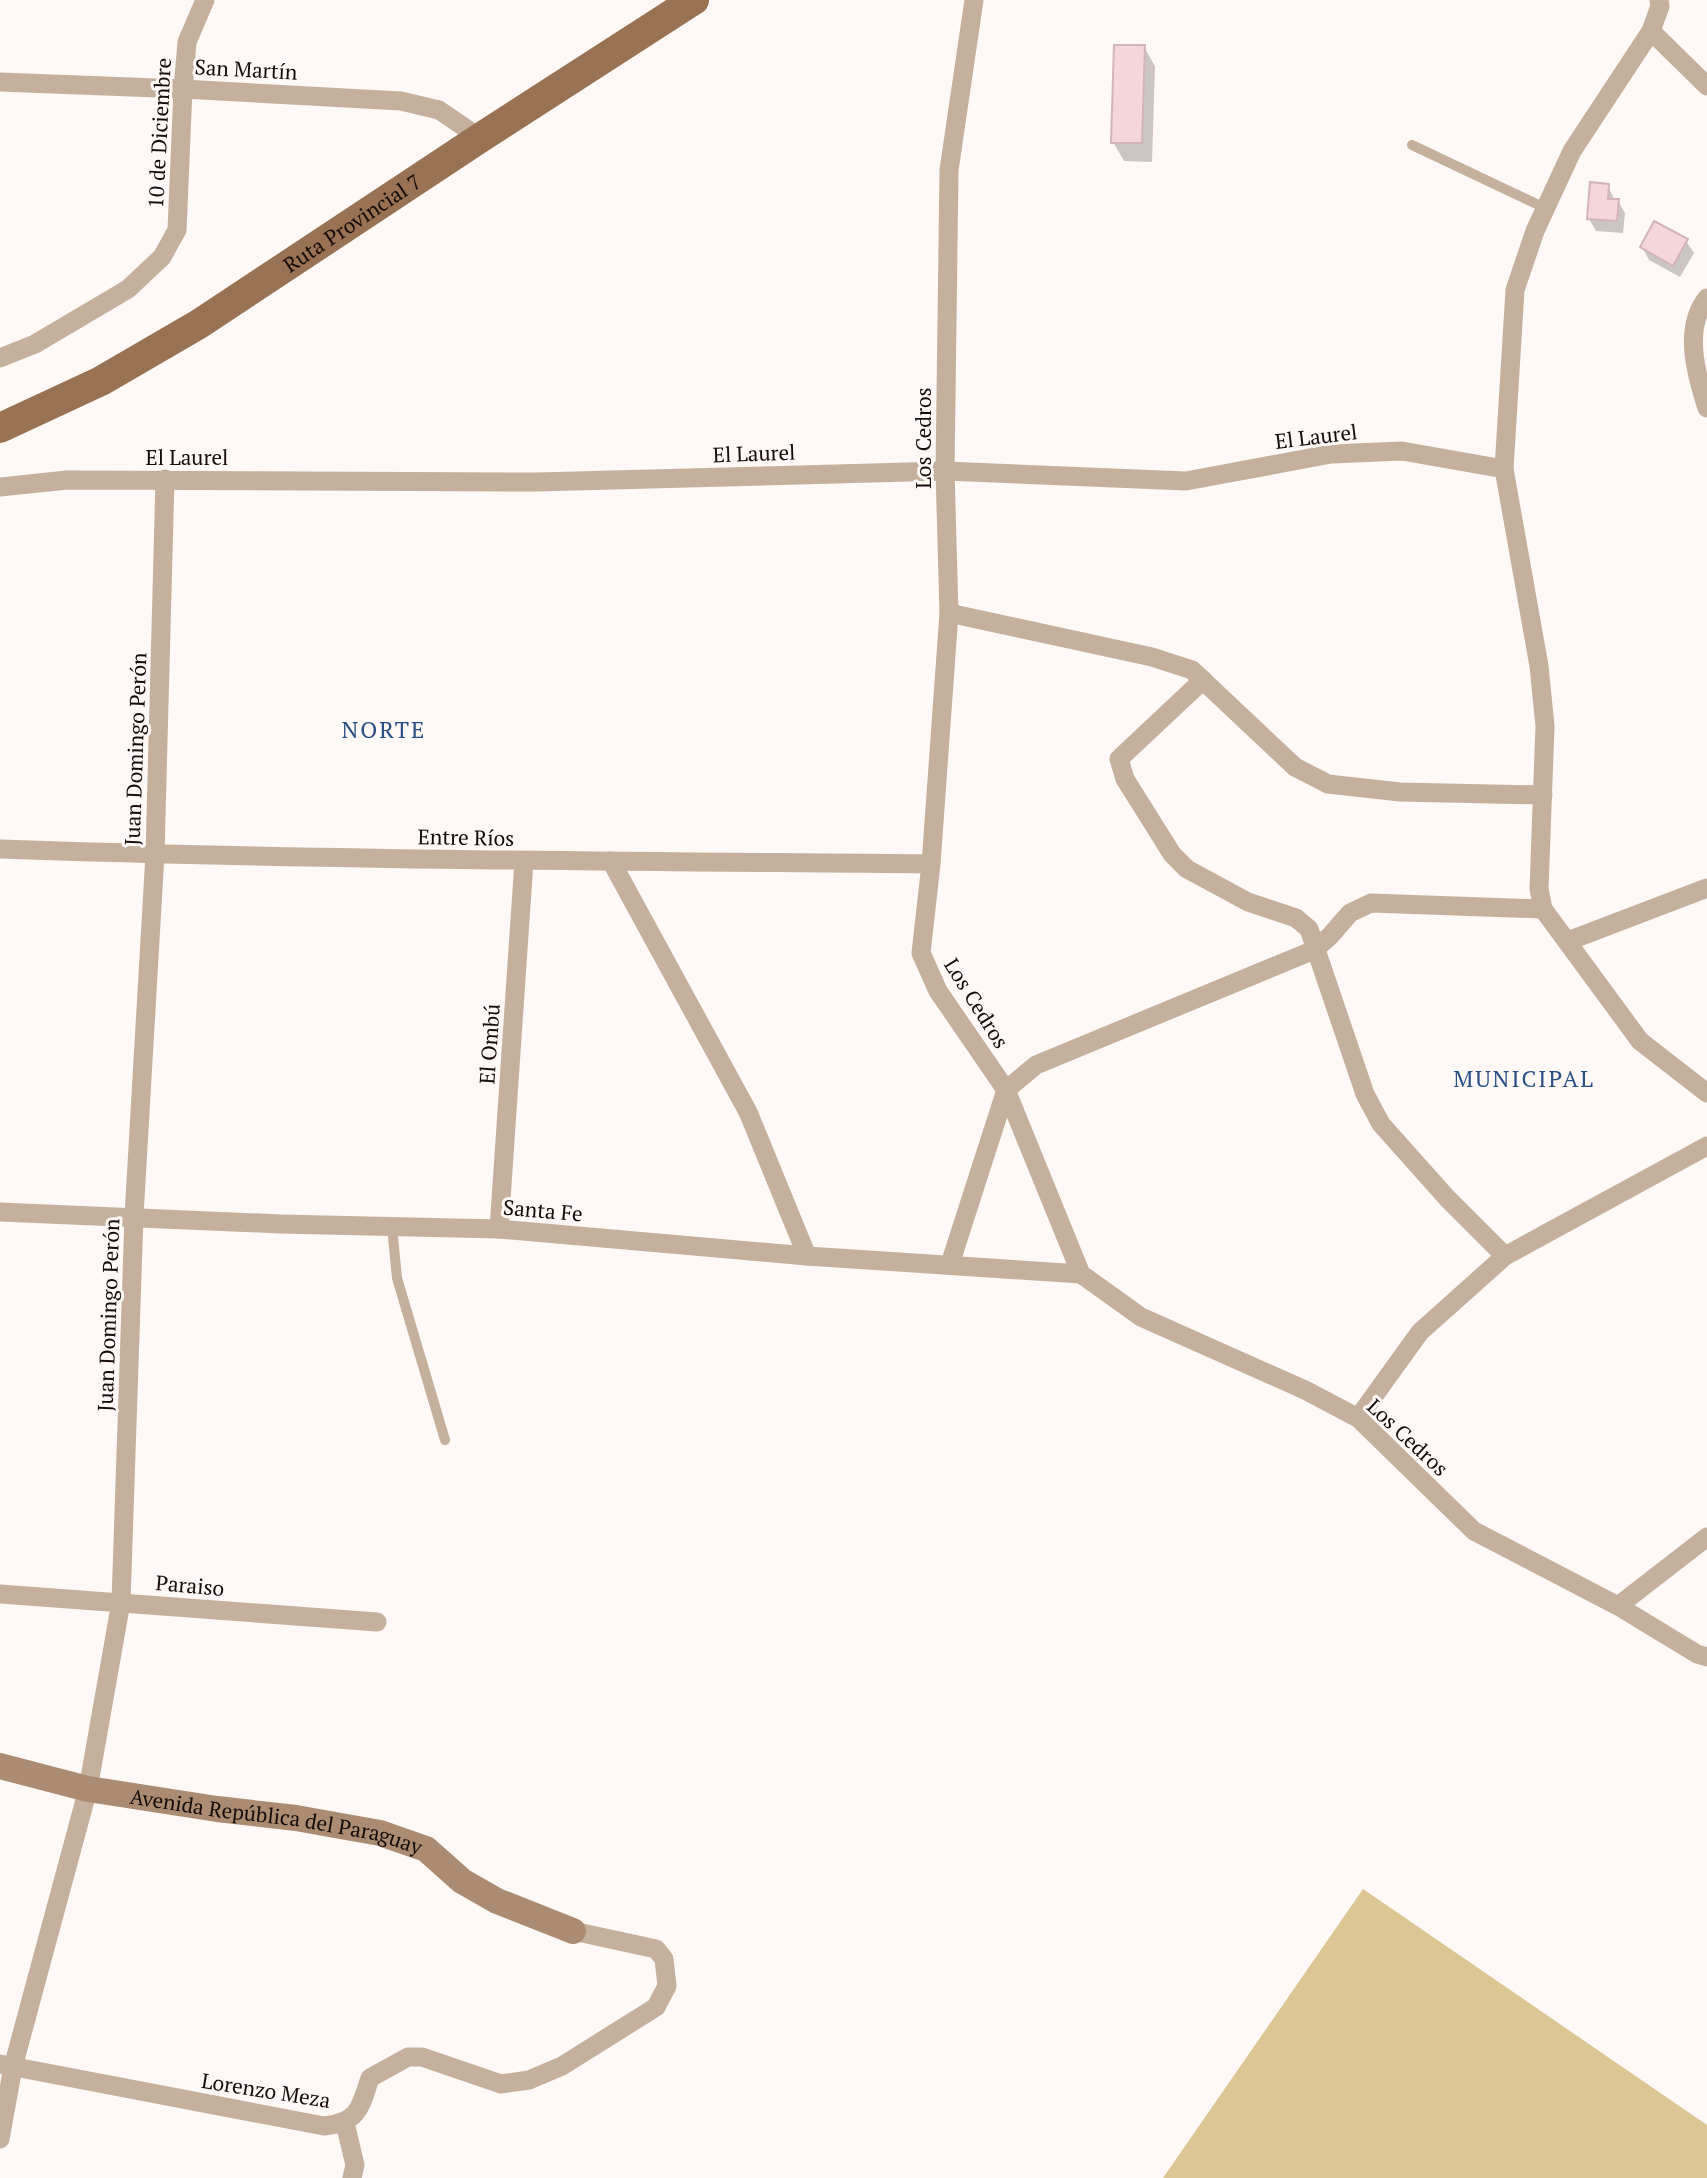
<svg xmlns="http://www.w3.org/2000/svg" width="1707" height="2178" font-family="'PT Serif',serif">
<style>
.green{fill:#dcc693}
.shadow{fill:#0003}
.building{fill:#f5d6db;stroke:#d2b4b9;stroke-width:2}
.lines{fill:none;stroke-linecap:round;stroke-linejoin:round}
.service{stroke:#c5b09e;stroke-width:10}
.minor{stroke:#c5b09e;stroke-width:19}
.secondary{stroke:#ab8c72;stroke-width:26}
.primary{stroke:#987252;stroke-width:30}
.labels{text-anchor:middle;dominant-baseline:central;stroke-width:6;stroke-linejoin:round;paint-order:stroke}
.street-label{font-size:21px;fill:#160c0a;stroke:#fef8f6}
.neighbourhood-label{font-size:23px;letter-spacing:2px;fill:#2c4f86;stroke:#fef8f6}
</style>
<rect width="100%" height="100%" fill="#fef8f6"/>
<!-- green -->
<polygon class="green" points="1363,1889 1707,2125 1707,2178 1163,2178"/>
<!-- shadow -->
<g class="shadow">
<polygon points="1144,47 1155,66 1152,162 1124,161 1113,142"/>
<polygon points="1608,186 1615,201 1618,201 1625,213 1623,233 1596,231 1589,219"/>
<polygon points="1686,241 1694,253 1680,277 1649,260 1642,247"/>
</g>
<!-- building -->
<g class="building">
<polygon points="1114,45 1145,45 1142,143 1111,143"/>
<polygon points="1590,182 1609,184 1608,199 1619,199 1617,221 1587,219"/>
<polygon points="1654,221 1688,239 1673,266 1640,247"/>
</g>
<g class="lines">
<!-- service -->
<g class="service">
<polyline points="1412,145 1545,208"/>
<polyline points="392,1226 397,1278 445,1440"/>
</g>
<!-- minor -->
<g class="minor">
<polyline points="974,0 949,170 945,471 949,613 931,864 921,953 938,991 1006,1090 1081,1274 1141,1317 1305,1390 1358,1418 1474,1531 1618,1606 1697,1654 1707,1657"/>
<polyline points="1659,0 1660,6 1651,31 1572,151 1535,231 1515,290 1504,469 1539,666 1545,726 1539,889 1543,909 1640,1041 1707,1093"/>
<polyline points="1651,31 1707,86"/>
<polyline points="0,82 183,89 401,101 439,110 480,138"/>
<path d="M1707,298C1683,328 1696,374 1707,408"/>
<polyline points="0,358 35,344 128,289 162,257 177,230 183,89 187,42 205,0"/>
<polyline points="0,487 67,480 537,482 945,471 1186,481 1331,454 1402,451 1504,469"/>
<polyline points="949,613 1152,657 1192,670 1295,767 1328,784 1400,792 1543,795"/>
<polyline points="1203,680 1119,759 1125,779 1172,854 1187,869 1248,902 1296,918 1309,929 1365,1094 1381,1124 1447,1198 1505,1256"/>
<path d="M0,849C310,860 621,861 931,864"/>
<polyline points="611,861 748,1112 807,1256"/>
<polyline points="1568,941 1707,888"/>
<polyline points="0,1212 281,1224 499,1229 807,1256 1081,1274"/>
<polyline points="499,1229 524,861"/>
<polyline points="950,1264 1006,1090 1036,1065 1314,950 1330,936 1350,913 1371,903 1543,909"/>
<polyline points="1358,1418 1420,1332 1505,1256 1707,1146"/>
<polyline points="0,1594 377,1622"/>
<polyline points="1618,1606 1707,1537"/>
<path d="M0,2064L324,2126C359,2122 360,2108 370,2078L408,2057H422L501,2084L529,2080L562,2066L656,2007L667,1986L664,1959L656,1949L573,1931"/>
<polyline points="345,2123 355,2165 352,2178"/>
<polyline points="0,2139 13,2067 88,1789 121,1602 134,1216 155,854 165,479"/>
</g>
<!-- secondary -->
<path class="secondary" id="s1" d="M0,1766L88,1789L217,1809L296,1818L380,1833L426,1849L462,1881L497,1901L573,1931"/>
<!-- primary -->
<path class="primary" id="s2" d="M0,428L101,381L199,324L480,138L694,0"/>
</g>
<g class="labels">
<!-- street labels -->
<g class="street-label">
<text transform="translate(246 69) rotate(3)">San Martín</text>
<text transform="translate(159 133) rotate(-87)">10 de Diciembre</text>
<text stroke="none"><textPath href="#s2" startOffset="408">Ruta Provincial 7</textPath></text>
<text transform="translate(1316 436) rotate(-7)">El Laurel</text>
<text transform="translate(923 438) rotate(-90)">Los Cedros</text>
<text transform="translate(754 453) rotate(-2)">El Laurel</text>
<text x="187" y="457">El Laurel</text>
<text transform="translate(135 749) rotate(-88)">Juan Domingo Perón</text>
<text transform="translate(466 837) rotate(1)">Entre Ríos</text>
<text transform="translate(977 1003) rotate(58)">Los Cedros</text>
<text transform="translate(489 1044) rotate(-86)">El Ombú</text>
<text transform="translate(543 1210) rotate(5)">Santa Fe</text>
<text transform="translate(108 1315) rotate(-88)">Juan Domingo Perón</text>
<text transform="translate(1408 1437) rotate(43)">Los Cedros</text>
<text transform="translate(190 1585) rotate(5)">Paraiso</text>
<text stroke="none"><textPath href="#s1" startOffset="282">Avenida República del Paraguay</textPath></text>
<text transform="translate(266 2090) rotate(9)">Lorenzo Meza</text>
</g>
<!-- neighbourhood labels -->
<g class="neighbourhood-label">
<text x="384" y="729">NORTE</text>
<text x="1524" y="1078">MUNICIPAL</text>
</g>
</g>
</svg>
